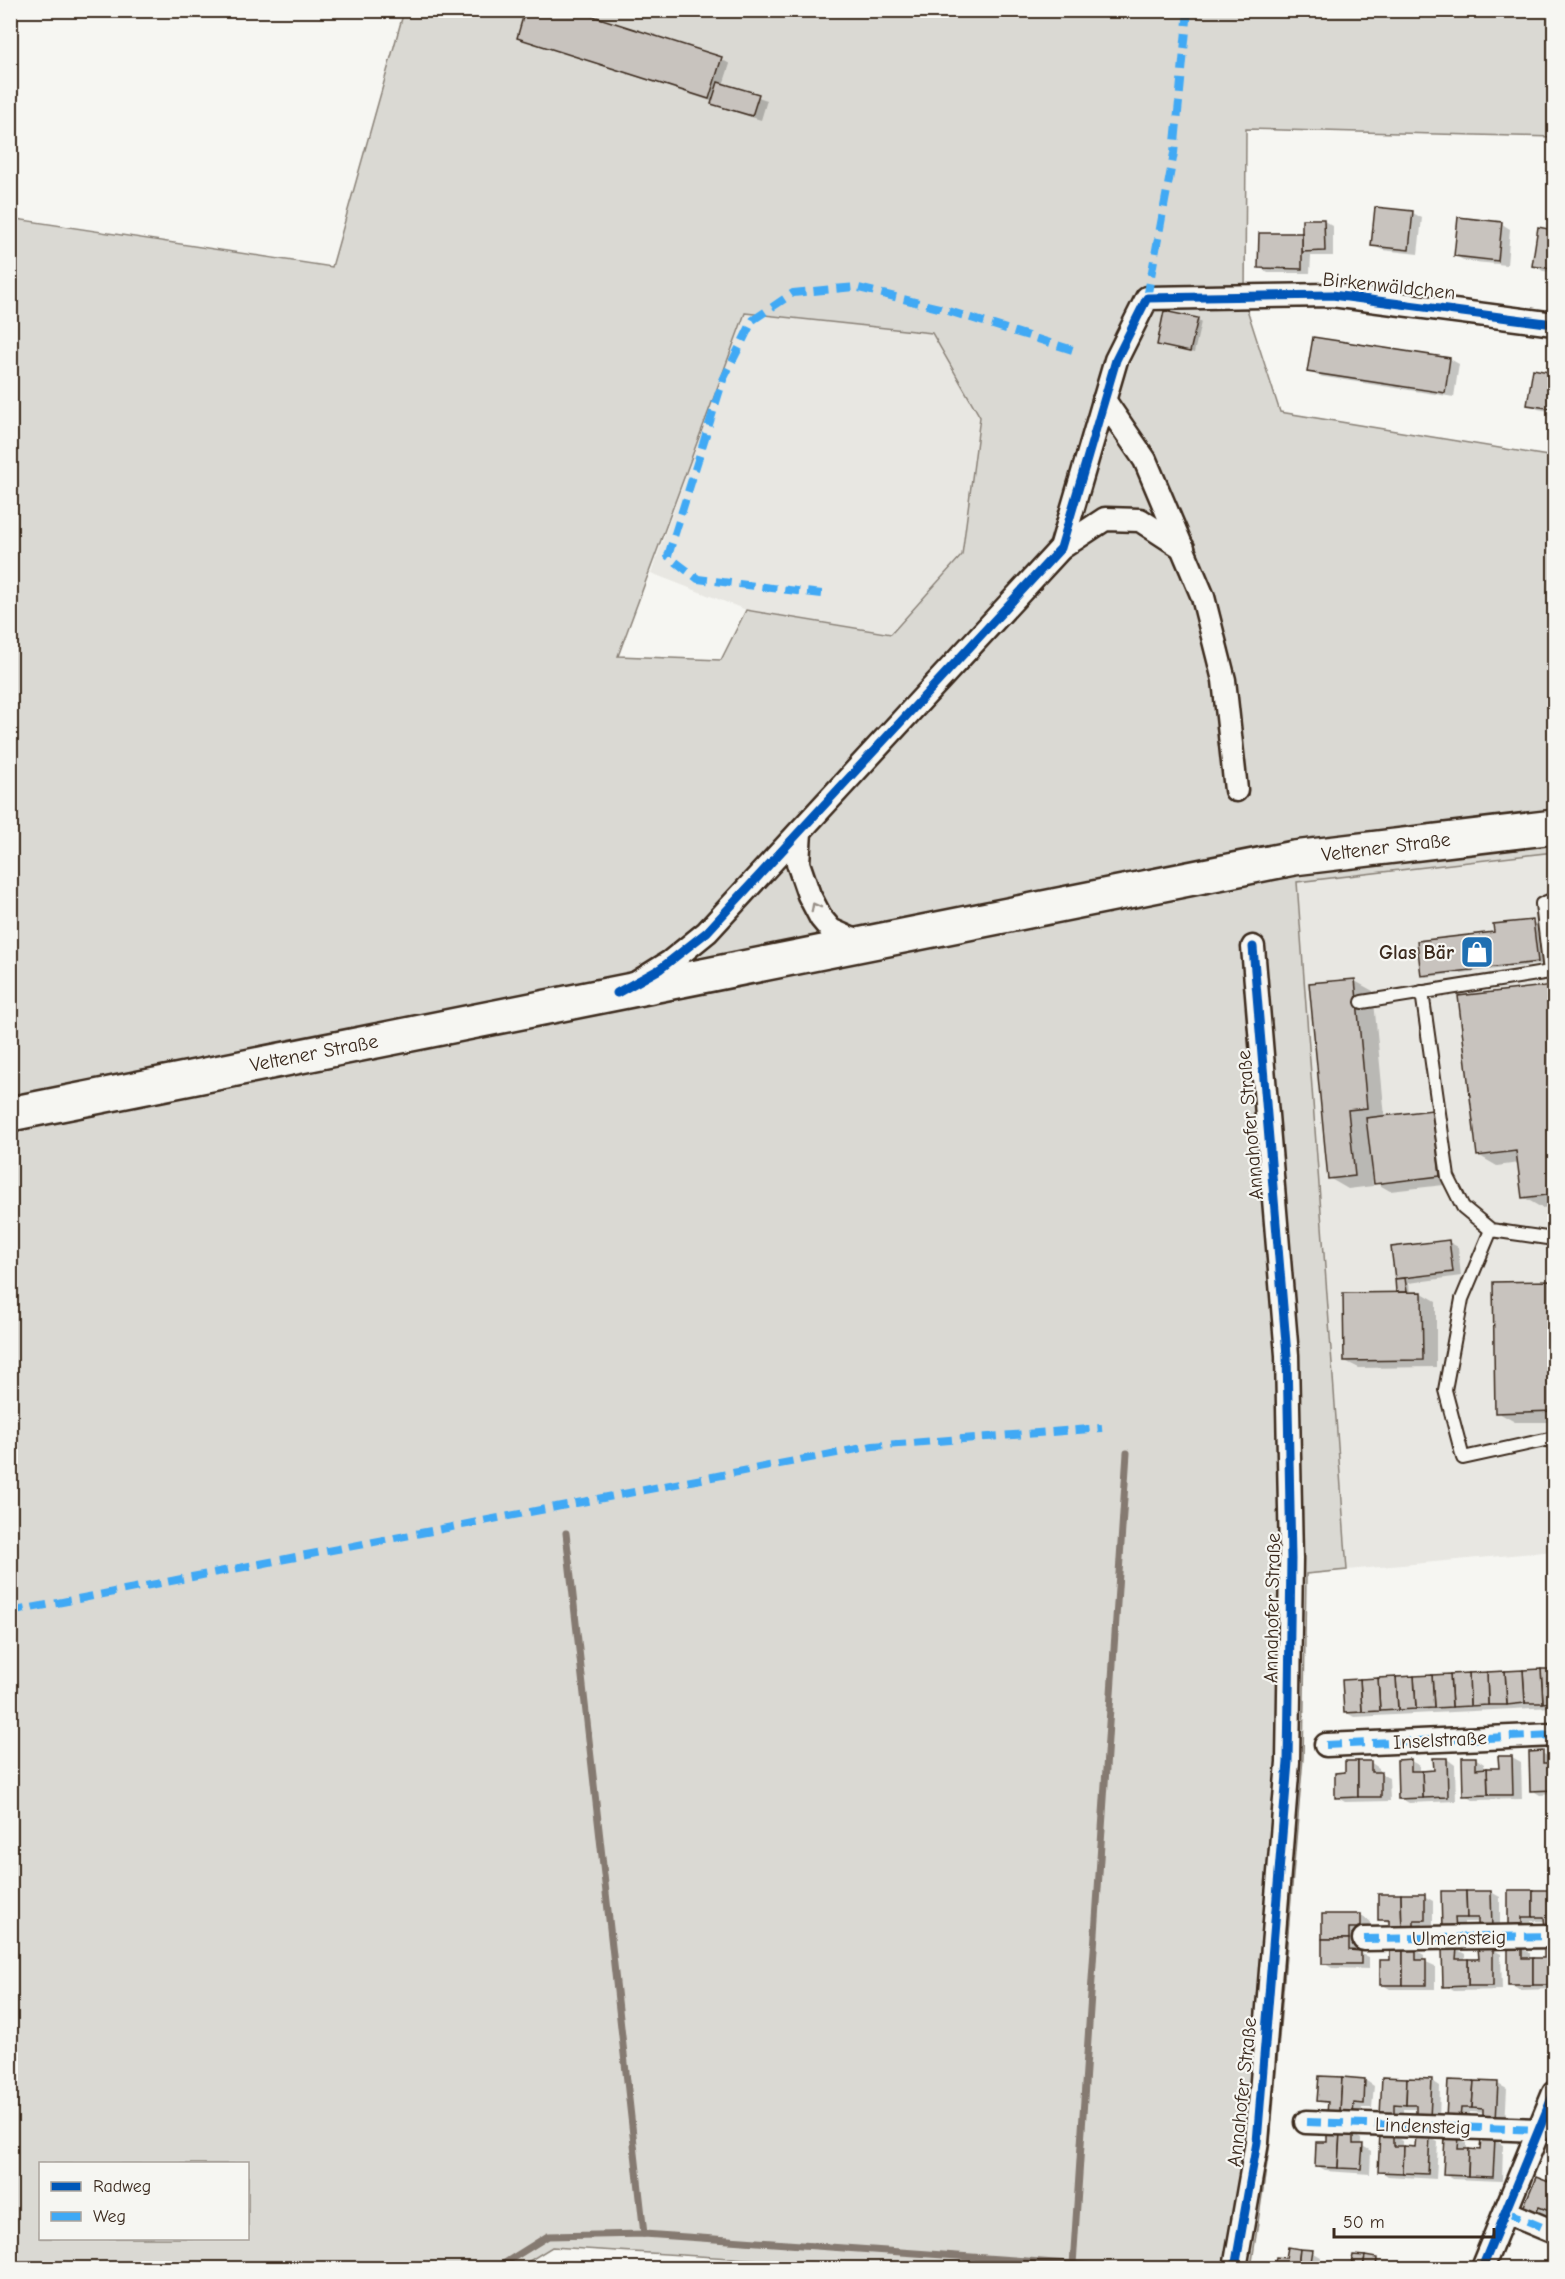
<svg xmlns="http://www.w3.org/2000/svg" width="1565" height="2279" font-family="'Comic Neue',sans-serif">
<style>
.built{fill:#e8e7e2}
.green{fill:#dad9d3;stroke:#8a8278;stroke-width:1.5;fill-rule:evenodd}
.shadow{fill:#0003}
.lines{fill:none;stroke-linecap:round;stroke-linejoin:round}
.stream{stroke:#857a71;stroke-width:7}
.building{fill:#c8c3be;stroke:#3b2a1e;stroke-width:1.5}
.lane-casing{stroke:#3b2a1e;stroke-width:16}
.street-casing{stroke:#3b2a1e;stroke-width:27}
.secondary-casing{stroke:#3b2a1e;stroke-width:38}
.lane{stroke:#f6f6f2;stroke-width:12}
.street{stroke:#f6f6f2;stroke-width:22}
.secondary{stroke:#f6f6f2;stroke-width:33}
.quiet{stroke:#3fa9f5;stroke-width:8;stroke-dasharray:15 8;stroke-linecap:butt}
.cycleway-casing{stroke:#f6f6f2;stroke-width:13}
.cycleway{stroke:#0057b8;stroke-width:9}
.oneway{stroke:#989088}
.labels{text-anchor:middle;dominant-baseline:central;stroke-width:4.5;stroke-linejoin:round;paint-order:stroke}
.street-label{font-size:20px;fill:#3b2a1e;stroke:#f6f6f2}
.poi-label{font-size:20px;font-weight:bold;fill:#3b2a1e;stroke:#f6f6f2;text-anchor:end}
</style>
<rect width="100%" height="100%" fill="#f6f6f2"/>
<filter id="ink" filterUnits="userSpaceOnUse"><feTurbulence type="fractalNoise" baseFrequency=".0167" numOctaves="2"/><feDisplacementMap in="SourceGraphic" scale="12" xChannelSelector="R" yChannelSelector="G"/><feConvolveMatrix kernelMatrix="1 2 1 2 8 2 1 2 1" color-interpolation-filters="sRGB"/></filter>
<g filter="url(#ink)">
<!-- built -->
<g class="built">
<polygon points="745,313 932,333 980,417 962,555 891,634 746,610 651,573"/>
<polygon points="1554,852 1554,1551 1347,1570 1297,882"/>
</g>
<!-- green -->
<path class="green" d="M404,11H1554V137L1246,129L1245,303L1280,412L1554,457V852L1297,882L1347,1570L1306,1574L1303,1758L1270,2143L1251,2268H890L552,2247L518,2268H11L10,218L332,267ZM745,313L932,333L980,417L962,555L891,634L746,610L721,660L618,656ZM40,2164H248V2238H40Z"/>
<!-- shadow -->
<g class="shadow">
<polygon points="518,38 721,59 730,64 723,85 767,100 761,120 722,108 714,102"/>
<polygon points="1413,213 1422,218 1418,254 1382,250 1373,245"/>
<polygon points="1324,221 1333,226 1333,256 1311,256 1310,273 1268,273 1259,267"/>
<polygon points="1502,224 1510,229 1507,265 1465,261 1456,256"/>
<polygon points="1539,229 1554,231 1554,272 1543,271 1534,265"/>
<polygon points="1197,319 1201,322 1194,353 1159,344"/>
<polygon points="1450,359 1459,364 1454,397 1318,376 1309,371"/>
<polygon points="1534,371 1554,374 1554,412 1538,409 1529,404"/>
<polygon points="1532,922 1536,924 1541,964 1426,977 1422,975"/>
<polygon points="1355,981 1373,991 1385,1117 1431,1111 1445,1119 1453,1184 1390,1191 1376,1183 1374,1168 1371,1168 1373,1186 1348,1189 1329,1178"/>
<polygon points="1554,987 1554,1206 1542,1208 1523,1197 1519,1163 1497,1166 1478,1155 1460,998"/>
<polygon points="1449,1242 1458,1247 1461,1276 1409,1283 1410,1294 1422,1293 1436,1301 1436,1367 1359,1368 1345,1361 1400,1294 1393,1249"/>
<polygon points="1554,1283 1554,1422 1515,1422 1497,1412 1494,1284"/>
<polygon points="1554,1670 1554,1707 1354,1717 1345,1712 1343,1681"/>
<polygon points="1542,1753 1551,1758 1552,1764 1554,1764 1554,1794 1540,1795 1532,1790"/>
<polygon points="1512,1757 1521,1762 1522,1799 1473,1800 1465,1795 1475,1758 1484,1764 1485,1770 1500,1770"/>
<polygon points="1447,1759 1455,1765 1456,1801 1409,1803 1400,1798 1411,1761 1420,1766 1420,1772 1435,1772"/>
<polygon points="1370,1762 1379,1768 1379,1773 1389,1778 1390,1801 1345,1802 1336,1797"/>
<polygon points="1554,1891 1554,1933 1546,1921 1531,1921 1531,1933 1519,1933 1509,1892"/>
<polygon points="1491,1892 1500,1897 1500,1934 1479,1922 1464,1922 1464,1934 1452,1934 1443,1893"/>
<polygon points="1424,1896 1433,1901 1433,1924 1423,1924 1423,1935 1380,1919"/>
<polygon points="1324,1915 1361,1916 1370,1921 1370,1932 1358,1932 1357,1952 1369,1957 1369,1969 1332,1968 1323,1963"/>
<polygon points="1545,1947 1554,1947 1554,1989 1519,1990 1510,1985 1521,1948 1530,1953 1530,1960 1546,1959"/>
<polygon points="1456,1949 1465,1954 1465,1961 1480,1961 1492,1949 1501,1954 1502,1990 1454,1991 1445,1986"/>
<polygon points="1416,1950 1424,1955 1424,1961 1435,1966 1435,1989 1390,1989 1381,1984 1392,1962"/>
<polygon points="1383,2078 1431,2080 1440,2086 1439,2122 1416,2109 1403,2109 1403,2120 1390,2120"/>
<polygon points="1365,2080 1374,2086 1372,2108 1362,2108 1361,2119 1319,2100"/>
<polygon points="1450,2081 1498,2084 1507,2089 1505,2125 1484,2113 1470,2112 1469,2124 1457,2123"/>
<polygon points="1353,2134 1361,2139 1361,2145 1371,2151 1370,2174 1325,2171 1316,2166 1328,2144"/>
<polygon points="1393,2135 1402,2141 1402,2148 1417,2148 1429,2137 1438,2142 1436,2179 1388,2176 1380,2171"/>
<polygon points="1458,2138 1467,2143 1467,2151 1482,2151 1494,2140 1503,2145 1502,2181 1453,2179 1444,2174"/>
<polygon points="1537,2179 1554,2186 1554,2214 1548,2211 1543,2222 1532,2217"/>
<polygon points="1312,2252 1321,2257 1320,2265 1328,2268 1276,2268 1277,2259 1288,2260"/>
<polygon points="1377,2259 1386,2265 1385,2268 1341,2268"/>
<polygon points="1419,2265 1442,2268 1444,2268 1419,2268"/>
</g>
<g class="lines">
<!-- stream -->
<g class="stream">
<polyline points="566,1533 644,2234"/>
<polyline points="1073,2265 1127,1453"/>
<polyline points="497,2268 548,2236 644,2234 1127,2268"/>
</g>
</g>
<!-- building -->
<g class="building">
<polygon points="525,10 574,10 722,57 709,99 517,38"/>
<polygon points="718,82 759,94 752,116 711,104"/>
<polygon points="1375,207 1413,211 1409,250 1371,246"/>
<polygon points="1458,217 1502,222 1498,261 1454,256"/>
<polygon points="1302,219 1324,219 1325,251 1302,252"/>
<polygon points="1538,227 1554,230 1554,269 1532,266"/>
<polygon points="1259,233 1302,233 1302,269 1258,268"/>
<polygon points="1164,311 1198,318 1190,352 1157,345"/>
<polygon points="1313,337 1450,358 1445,393 1307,372"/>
<polygon points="1533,369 1554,373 1554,409 1527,405"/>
<polygon points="1533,920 1538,962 1421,976 1417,941 1494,932 1493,924"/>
<polygon points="1355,979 1367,1108 1348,1110 1355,1176 1328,1179 1309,983"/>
<polygon points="1554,985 1554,1194 1522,1198 1516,1151 1477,1156 1458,996"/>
<polygon points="1432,1110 1440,1176 1374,1184 1366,1118"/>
<polygon points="1449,1240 1453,1272 1395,1279 1391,1247"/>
<polygon points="1405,1278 1407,1292 1396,1292 1395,1279"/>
<polygon points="1554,1281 1554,1411 1495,1413 1493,1282"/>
<polygon points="1422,1292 1423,1360 1344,1361 1343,1293"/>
<polygon points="1541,1669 1554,1669 1554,1702 1543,1703"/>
<polygon points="1541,1669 1543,1703 1525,1703 1523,1670"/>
<polygon points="1523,1670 1525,1703 1507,1705 1505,1671"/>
<polygon points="1505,1671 1507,1705 1488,1705 1487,1672"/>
<polygon points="1487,1672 1488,1705 1470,1706 1469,1673"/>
<polygon points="1469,1673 1470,1706 1452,1707 1450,1674"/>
<polygon points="1450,1674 1452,1707 1434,1708 1432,1675"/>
<polygon points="1432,1675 1434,1708 1416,1709 1414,1676"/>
<polygon points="1414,1676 1416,1709 1398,1710 1396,1677"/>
<polygon points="1396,1677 1398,1710 1380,1711 1378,1678"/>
<polygon points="1378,1678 1380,1711 1362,1712 1360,1679"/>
<polygon points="1360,1679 1362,1712 1344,1713 1342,1680"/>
<polygon points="1543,1751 1543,1763 1554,1763 1554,1790 1530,1791 1529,1752"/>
<polygon points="1498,1756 1512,1756 1513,1795 1488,1795 1487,1768 1499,1768"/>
<polygon points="1462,1757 1476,1757 1476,1769 1487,1768 1488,1795 1463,1796"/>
<polygon points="1433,1758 1447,1758 1448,1797 1423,1798 1422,1771 1434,1770"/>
<polygon points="1411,1759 1411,1771 1422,1771 1423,1798 1398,1799 1397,1760"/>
<polygon points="1345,1761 1358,1761 1358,1797 1335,1798 1335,1773 1345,1772"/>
<polygon points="1358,1761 1371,1761 1371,1772 1381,1772 1381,1797 1358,1797"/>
<polygon points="1508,1890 1533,1890 1533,1917 1522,1917 1522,1929 1508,1929"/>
<polygon points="1533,1890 1554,1890 1554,1929 1545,1929 1544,1917 1533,1917"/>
<polygon points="1441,1891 1466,1891 1467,1918 1455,1918 1456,1930 1442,1930"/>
<polygon points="1466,1891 1491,1891 1492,1929 1478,1930 1478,1918 1467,1918"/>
<polygon points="1378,1894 1401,1894 1402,1931 1389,1931 1389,1920 1378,1920"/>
<polygon points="1401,1894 1425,1894 1425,1920 1414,1920 1414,1931 1402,1931"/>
<polygon points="1322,1914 1361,1914 1361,1928 1349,1928 1349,1939 1322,1939"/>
<polygon points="1322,1939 1349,1939 1349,1950 1361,1951 1361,1964 1322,1964"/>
<polygon points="1522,1946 1522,1958 1533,1958 1533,1985 1508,1985 1508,1947"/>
<polygon points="1544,1946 1554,1946 1554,1985 1533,1985 1533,1958 1544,1958"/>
<polygon points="1478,1947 1493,1947 1493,1986 1468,1986 1468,1959 1479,1959"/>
<polygon points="1442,1948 1457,1948 1456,1959 1468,1959 1468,1986 1443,1987"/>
<polygon points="1390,1949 1403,1949 1403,1985 1380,1985 1380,1960 1390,1960"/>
<polygon points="1403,1949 1416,1949 1416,1960 1426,1960 1426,1985 1403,1985"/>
<polygon points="1319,2076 1342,2077 1340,2114 1327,2113 1328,2102 1317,2101"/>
<polygon points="1342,2077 1365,2079 1364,2104 1354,2103 1353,2114 1340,2114"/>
<polygon points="1382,2077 1407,2078 1406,2105 1394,2104 1394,2116 1380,2115"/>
<polygon points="1407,2078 1432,2079 1430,2118 1416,2117 1416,2105 1406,2105"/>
<polygon points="1448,2080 1474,2081 1472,2108 1461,2108 1460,2119 1446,2119"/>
<polygon points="1474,2081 1498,2082 1496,2121 1483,2121 1483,2109 1472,2108"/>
<polygon points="1327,2131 1340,2132 1338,2168 1315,2167 1316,2142 1327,2142"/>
<polygon points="1340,2132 1353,2133 1353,2144 1363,2144 1361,2169 1338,2168"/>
<polygon points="1380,2133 1393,2134 1393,2146 1404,2146 1403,2173 1378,2172"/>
<polygon points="1416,2135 1430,2136 1428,2174 1403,2173 1404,2146 1415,2147"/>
<polygon points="1445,2136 1459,2137 1458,2149 1469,2149 1468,2176 1443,2175"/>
<polygon points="1481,2138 1495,2138 1493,2177 1468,2176 1469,2149 1480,2150"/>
<polygon points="1536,2177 1554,2184 1554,2197 1549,2211 1539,2207 1534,2218 1521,2213"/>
<polygon points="1288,2247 1300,2249 1298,2268 1274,2268 1276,2257 1286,2258"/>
<polygon points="1300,2249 1313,2250 1311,2262 1322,2263 1321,2268 1298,2268"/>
<polygon points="1353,2255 1365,2256 1363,2268 1340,2268 1340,2265 1351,2266"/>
<polygon points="1365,2256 1377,2258 1376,2268 1363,2268"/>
</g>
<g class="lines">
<defs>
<g id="lane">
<polyline points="1422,992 1448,1177 1463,1207 1491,1230 1554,1239"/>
<polyline points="1362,1002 1550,972 1542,904 1554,899"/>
<polyline points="1491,1230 1462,1299 1445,1390 1463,1458 1554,1438"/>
</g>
<g id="street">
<polyline points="1104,400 1145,460 1203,597 1224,680 1236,790"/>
<polyline points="1061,548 1105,519 1140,520 1183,548"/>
<polyline points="800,832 798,863 809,895 821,918 831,930 858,942"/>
<polyline points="638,982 670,962 707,932 1061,548 1116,360 1147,298 1332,295 1554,324"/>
<polyline points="1326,1745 1554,1735"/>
<polyline points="1364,1939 1554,1936"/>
<polyline points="1306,2122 1539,2130"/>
<polyline points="1506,2212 1554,2232"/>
<polyline points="1235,2268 1257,2142 1288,1762 1291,1559 1287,1355 1253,947"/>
<polyline points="1482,2268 1554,2093"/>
</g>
<polyline id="secondary" points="10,1114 1294,858 1554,827"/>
</defs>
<!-- lane casing -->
<use href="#lane" class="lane-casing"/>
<!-- street casing -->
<use href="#street" class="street-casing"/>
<!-- secondary casing -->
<use href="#secondary" class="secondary-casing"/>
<!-- lane -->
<use href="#lane" class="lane"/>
<!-- street -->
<use href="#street" class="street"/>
<!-- secondary -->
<use href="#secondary" class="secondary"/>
<!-- quiet -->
<g class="quiet">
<polyline points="1147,298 1174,153 1188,10"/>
<polyline points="822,594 698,579 668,556 723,380 753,320 793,293 855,287 939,308 1076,351"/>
<polyline points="10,1612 873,1446 1102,1428"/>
<polyline points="1326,1745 1554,1735"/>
<polyline points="1364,1939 1554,1936"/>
<polyline points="1306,2122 1539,2130"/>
<polyline points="1506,2212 1554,2232"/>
</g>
<defs>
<g id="cycleway">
<polyline points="617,993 660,969 707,932 1061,548 1116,360 1147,298 1332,295 1554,324"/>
<polyline points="1235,2268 1257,2142 1288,1762 1291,1559 1287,1355 1253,947"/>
<polyline points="1482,2268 1554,2093"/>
</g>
</defs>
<!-- cycleway casing -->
<use href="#cycleway" class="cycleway-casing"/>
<!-- cycleway -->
<use href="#cycleway" class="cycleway"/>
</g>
<!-- one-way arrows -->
<defs><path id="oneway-chevron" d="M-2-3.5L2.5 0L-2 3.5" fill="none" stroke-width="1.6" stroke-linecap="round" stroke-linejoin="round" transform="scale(1.5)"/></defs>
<use class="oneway" href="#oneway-chevron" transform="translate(815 907) rotate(-118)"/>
</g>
<!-- icons -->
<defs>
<symbol id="shop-square" viewBox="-11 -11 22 22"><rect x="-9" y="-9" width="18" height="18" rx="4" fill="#1f6fb2" stroke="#f6f6f2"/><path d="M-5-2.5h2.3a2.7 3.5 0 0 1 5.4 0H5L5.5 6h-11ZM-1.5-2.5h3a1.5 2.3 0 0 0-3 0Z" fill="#fff"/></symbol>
</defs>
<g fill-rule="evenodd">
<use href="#shop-square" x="1458" y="933" width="38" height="38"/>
</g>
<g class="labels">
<!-- street labels -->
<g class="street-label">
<text transform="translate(1389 286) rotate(6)">Birkenwäldchen</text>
<text transform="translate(1386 847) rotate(-7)">Veltener Straße</text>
<text transform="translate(314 1053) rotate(-11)">Veltener Straße</text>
<text transform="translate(1250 1125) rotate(-95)">Annahofer Straße</text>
<text transform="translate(1272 1608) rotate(-89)">Annahofer Straße</text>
<text transform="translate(1440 1740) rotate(-3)">Inselstraße</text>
<text transform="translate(1459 1938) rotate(-1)">Ulmensteig</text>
<text transform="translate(1242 2092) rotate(-84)">Annahofer Straße</text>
<text transform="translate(1423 2126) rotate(2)">Lindensteig</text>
</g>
<!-- poi labels -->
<g class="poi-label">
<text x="1454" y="952">Glas Bär</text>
</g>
</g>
<!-- margin -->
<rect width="1565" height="2279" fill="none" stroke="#f6f6f2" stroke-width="36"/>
<rect x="18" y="18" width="1529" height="2243" fill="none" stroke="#3b2a1e" stroke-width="2" filter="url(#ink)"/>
<!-- legend -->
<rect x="39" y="2162" width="210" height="78" fill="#f6f6f2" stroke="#aba49d" stroke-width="1.5"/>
<rect x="51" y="2182" width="30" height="9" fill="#0057b8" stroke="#aba49d" stroke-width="1.5"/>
<text x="93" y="2192" font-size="18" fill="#3b2a1e">Radweg</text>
<rect x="51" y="2212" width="30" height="9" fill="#3fa9f5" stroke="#aba49d" stroke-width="1.5"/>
<text x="93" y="2222" font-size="18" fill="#3b2a1e">Weg</text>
<!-- scale -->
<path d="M1334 2228v9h160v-9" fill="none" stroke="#3b2a1e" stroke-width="3"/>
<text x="1343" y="2228" font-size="18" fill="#3b2a1e" stroke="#f6f6f2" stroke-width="4.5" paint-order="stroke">50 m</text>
</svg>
